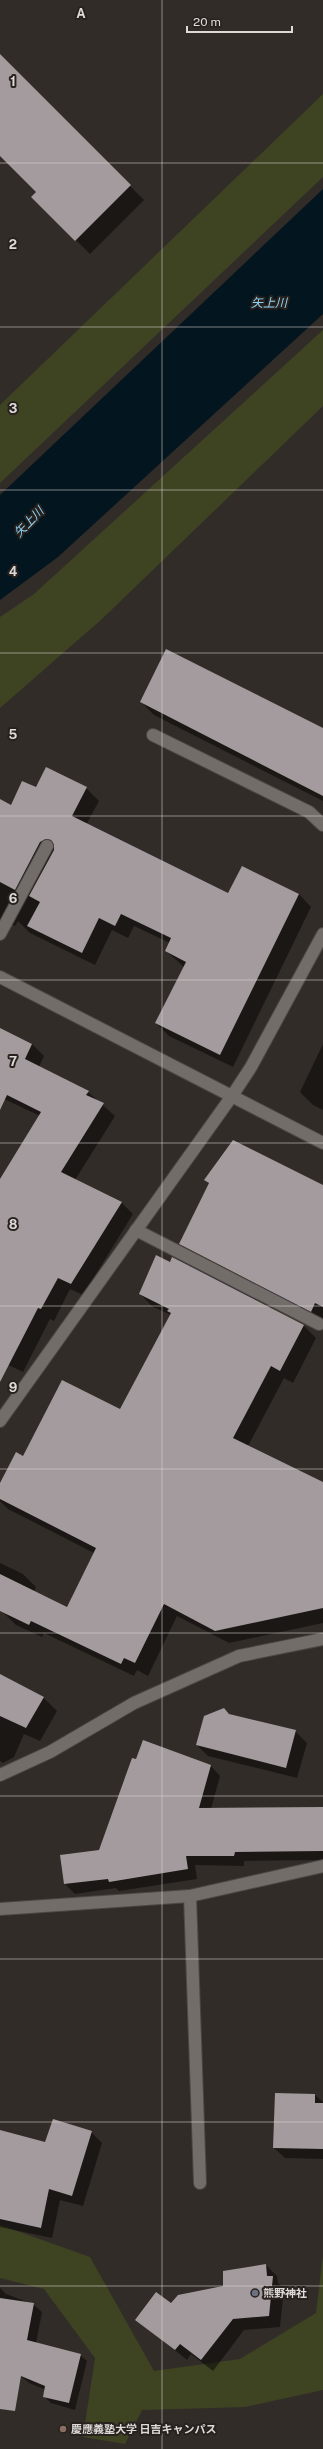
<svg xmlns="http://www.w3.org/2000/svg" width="323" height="2449" font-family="'Public Sans','Noto Sans JP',sans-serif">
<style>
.green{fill:#3e4422}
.water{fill:#03151e}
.shadow{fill:#0007}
.building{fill:#a39b9d}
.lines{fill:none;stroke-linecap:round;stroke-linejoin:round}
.lane-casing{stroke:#4c4745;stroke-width:14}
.street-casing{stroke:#4c4745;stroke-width:14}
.secondary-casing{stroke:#4c4745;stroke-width:14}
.lane{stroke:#736d69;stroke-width:12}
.street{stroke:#736d69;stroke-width:12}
.secondary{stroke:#736d69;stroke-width:12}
.grid{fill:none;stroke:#dedad8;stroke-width:1;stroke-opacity:0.55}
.worship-dot{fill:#6b7280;stroke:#28221f;stroke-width:1.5}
.education-dot{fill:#8d6e63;stroke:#28221f;stroke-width:1.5}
.labels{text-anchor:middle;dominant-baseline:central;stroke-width:4;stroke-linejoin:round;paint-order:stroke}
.poi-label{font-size:11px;font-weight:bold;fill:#dedad8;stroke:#28221f;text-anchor:start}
.water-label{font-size:12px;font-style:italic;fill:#8dd5f8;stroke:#28221f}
.grid-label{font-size:13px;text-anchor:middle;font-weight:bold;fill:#dedad8;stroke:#28221f;stroke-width:4;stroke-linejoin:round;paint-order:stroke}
</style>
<rect width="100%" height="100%" fill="#322c29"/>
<!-- green -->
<g class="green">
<polygon points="323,94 323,177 0,483 0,405"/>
<polygon points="323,330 323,406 102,619 0,708 0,617 34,594"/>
<polygon points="0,2225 90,2257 154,2371 240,2359 316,2313 323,2255 323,2390 245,2407 142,2410 125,2444 83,2437 95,2358 44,2289 0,2278"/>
</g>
<!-- water -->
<polygon class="water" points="323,189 323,314 58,557 0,600 0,495"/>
<!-- shadow -->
<g class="shadow">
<polygon points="0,56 144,200 90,254 32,197 37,192 0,155"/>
<polygon points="141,702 323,729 323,801 154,715"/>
<polygon points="86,788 99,801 86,825 228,894 299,894 311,907 233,1067 169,1036 156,1023 184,967 166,951 170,943 134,926 128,938 112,930 95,965 30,933 18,921 15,926 0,919 0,803 11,806 36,789"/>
<polygon points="0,1029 32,1044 44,1056 39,1067 88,1092 115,1116 75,1180 121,1202 133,1214 83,1295 70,1289 54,1321 50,1319 23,1372 0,1361 0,1181 40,1116 0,1097"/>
<polygon points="323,1044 323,1110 313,1105 300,1092"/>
<polygon points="206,1180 323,1189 323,1322 192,1255 180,1243 209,1184"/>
<polygon points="173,1259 304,1326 316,1338 293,1383 284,1378 248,1446 323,1483 323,1623 229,1643 177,1616 148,1676 137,1670 134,1676 44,1633 42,1637 16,1625 3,1612 0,1602 0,1563 23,1574 36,1587 34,1592 67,1608 94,1553 8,1509 0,1501 0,1485 24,1457 121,1410 171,1315 153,1307 140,1294"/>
<polygon points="0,1675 43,1697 57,1711 40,1741 24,1734 14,1757 3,1763 0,1761"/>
<polygon points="224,1709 230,1715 295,1731 307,1743 297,1778 208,1756 197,1745"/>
<polygon points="211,1766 220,1776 211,1809 323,1808 323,1860 244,1861 244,1866 195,1865 197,1879 119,1891 116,1888 75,1894 65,1884 61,1856 100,1851"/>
<polygon points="315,2095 323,2102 323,2159 285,2158 274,2148"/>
<polygon points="0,2131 46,2144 91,2132 102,2143 83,2206 60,2200 52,2238 0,2227"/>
<polygon points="266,2265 277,2276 278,2283 284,2289 280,2327 244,2330 213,2371 191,2354 187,2360 137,2319 224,2287"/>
<polygon points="0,2288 6,2294 33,2304 42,2312 36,2343 80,2355 87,2361 75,2410 51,2403 44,2396 46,2390 29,2383 0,2358"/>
</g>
<!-- building -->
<g class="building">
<polygon points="0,54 131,185 75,241 31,197 36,192 0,156"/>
<polygon points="166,649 323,728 323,796 140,702"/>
<polygon points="46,767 87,787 72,816 228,893 242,866 299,894 220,1055 155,1023 186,962 165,951 171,938 121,914 115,926 99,918 82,953 27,926 40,902 29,896 54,850 54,845 51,840 46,839 40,842 15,890 0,882 0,799 11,805 22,781 36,787"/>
<polygon points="0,1028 32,1044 25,1059 89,1091 86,1095 104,1103 61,1172 122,1202 71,1284 58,1278 41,1309 38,1308 0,1382 0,1179 41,1112 7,1095 0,1110"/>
<polygon points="233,1140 323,1185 323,1307 315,1303 311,1312 179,1244 209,1183 204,1180"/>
<polygon points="156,1255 170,1262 172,1257 304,1325 280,1371 271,1366 233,1438 323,1482 323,1608 215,1631 164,1604 135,1663 124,1658 121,1664 31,1621 29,1625 0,1611 0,1574 67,1607 96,1548 0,1499 0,1483 16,1452 23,1456 62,1380 120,1409 171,1313 167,1311 169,1309 139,1294"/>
<polygon points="0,1674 44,1697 26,1728 0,1716"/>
<polygon points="224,1708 229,1714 296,1730 286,1768 196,1745 204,1716"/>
<polygon points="143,1740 211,1765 199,1808 323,1807 323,1851 235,1852 234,1856 186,1856 188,1869 109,1882 108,1879 64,1884 60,1855 99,1850 132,1758 136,1759"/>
<polygon points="275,2093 315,2094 315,2103 323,2103 323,2149 273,2148"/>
<polygon points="53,2119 92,2131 72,2196 49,2189 41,2228 0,2219 0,2130 45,2142"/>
<polygon points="266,2264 267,2276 273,2276 269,2316 233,2319 201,2360 180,2344 175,2350 135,2320 156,2292 171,2303 178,2295 223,2286 223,2271"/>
<polygon points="0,2298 34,2303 27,2340 81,2354 69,2403 43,2397 45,2386 21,2376 15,2411 0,2409"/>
</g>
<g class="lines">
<defs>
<g id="lane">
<polyline points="0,934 47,846"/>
<polyline points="136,1230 319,1324"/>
<polyline points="190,1896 200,2183"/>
</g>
<g id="street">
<polyline points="153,735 309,812 323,825"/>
<polyline points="0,977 323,1143"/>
<polyline points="0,1421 232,1096 251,1067 323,934"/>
<polyline points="0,1909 190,1896 323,1866"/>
</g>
<polyline id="secondary" points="0,1775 50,1752 134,1703 239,1656 323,1639"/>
</defs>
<!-- lane casing -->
<use href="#lane" class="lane-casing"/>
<!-- street casing -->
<use href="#street" class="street-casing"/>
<!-- secondary casing -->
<use href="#secondary" class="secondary-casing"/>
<!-- lane -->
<use href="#lane" class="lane"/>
<!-- street -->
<use href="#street" class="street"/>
<!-- secondary -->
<use href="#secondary" class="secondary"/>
</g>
<!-- grid -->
<path class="grid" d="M162,0V2449M0,163H323M0,327H323M0,490H323M0,653H323M0,816H323M0,980H323M0,1143H323M0,1306H323M0,1469H323M0,1633H323M0,1796H323M0,1959H323M0,2122H323M0,2286H323"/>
<!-- markers -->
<circle class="worship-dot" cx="255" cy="2293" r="4"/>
<circle class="education-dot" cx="63" cy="2429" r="4"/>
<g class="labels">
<!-- poi labels -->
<g class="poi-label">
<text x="263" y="2293">熊野神社</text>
<text x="71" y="2429">慶應義塾大学 日吉キャンパス</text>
</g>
<!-- water labels -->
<g class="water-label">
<text x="269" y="303">矢上川</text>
<text transform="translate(29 522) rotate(-46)">矢上川</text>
</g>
</g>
<g class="grid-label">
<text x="81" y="18">A</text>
<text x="13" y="86">1</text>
<text x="13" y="249">2</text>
<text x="13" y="413">3</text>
<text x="13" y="576">4</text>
<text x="13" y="739">5</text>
<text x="13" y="903">6</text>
<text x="13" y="1066">7</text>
<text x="13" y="1229">8</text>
<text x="13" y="1392">9</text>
</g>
<!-- scale -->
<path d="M187 26v6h105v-6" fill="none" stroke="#dedad8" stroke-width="2"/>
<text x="193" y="26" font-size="12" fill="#dedad8" stroke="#28221f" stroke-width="3" paint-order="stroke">20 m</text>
</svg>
